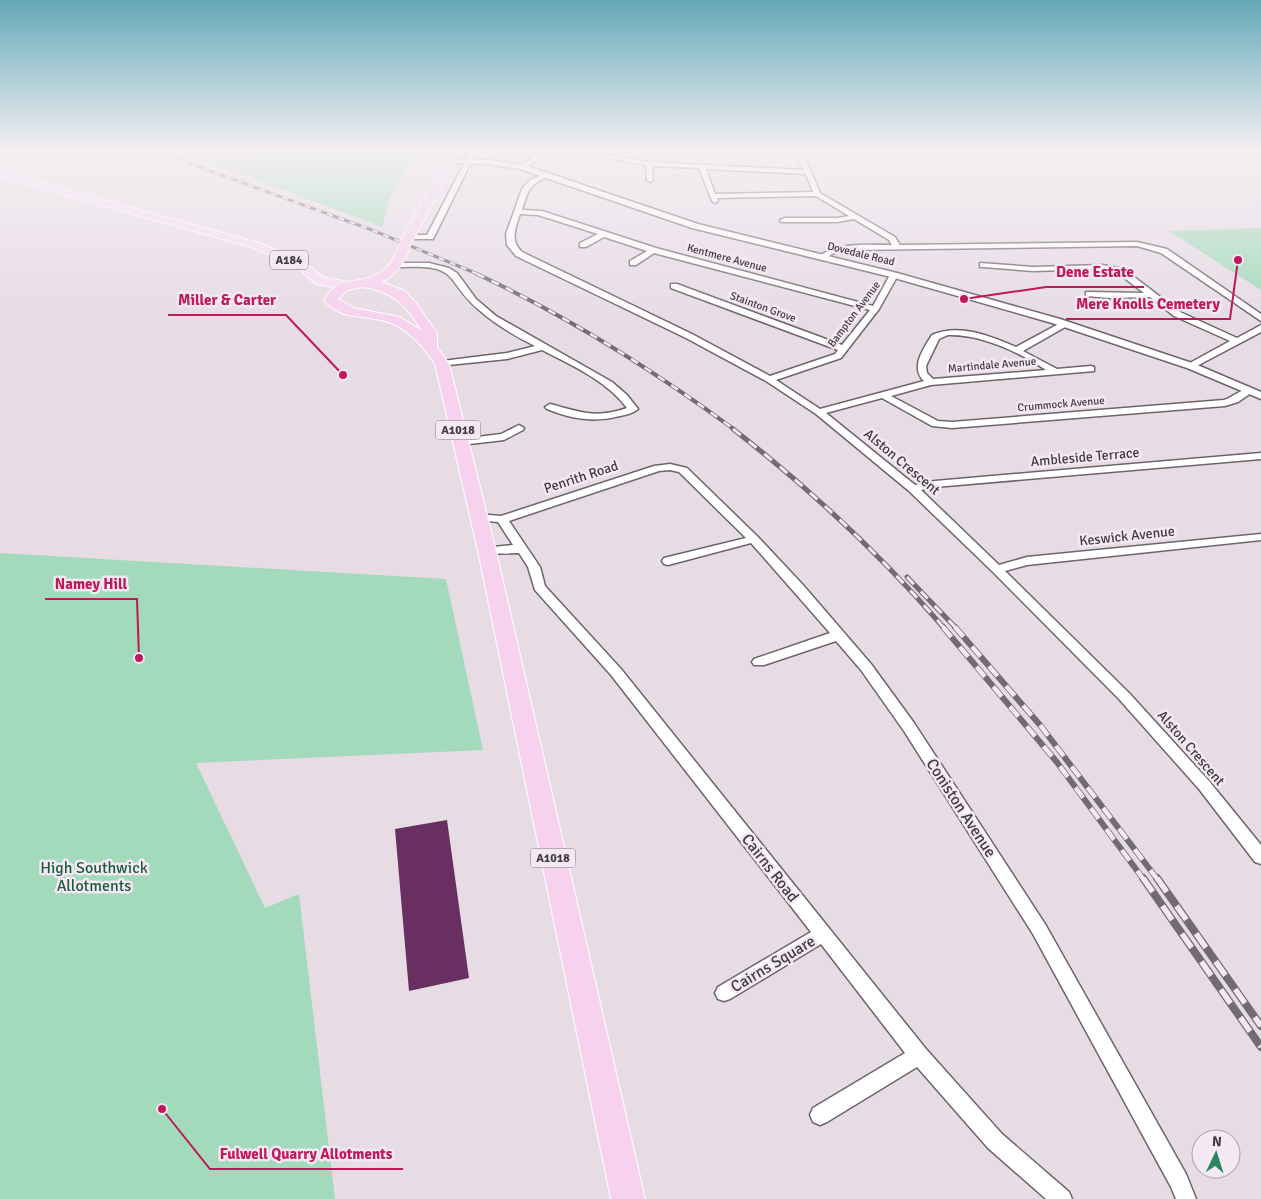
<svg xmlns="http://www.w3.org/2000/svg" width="1261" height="1199" font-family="Signika,sans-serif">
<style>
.green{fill:#a2dabb}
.building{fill:#692f60}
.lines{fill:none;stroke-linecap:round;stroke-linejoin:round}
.minor-casing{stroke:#6e646c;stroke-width:3}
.tertiary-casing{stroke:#6e646c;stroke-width:3}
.primary-casing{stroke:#fff;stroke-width:2}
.trunk-casing{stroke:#fff;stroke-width:2}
.minor{fill:#fff;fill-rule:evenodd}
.tertiary{fill:#fff;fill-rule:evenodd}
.primary{fill:#f9ddf3;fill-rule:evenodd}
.trunk{fill:#f7d2ef;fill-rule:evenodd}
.rail-far4-casing{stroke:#726b71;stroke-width:3}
.rail-far3-casing{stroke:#726b71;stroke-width:4}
.rail-far2-casing{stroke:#726b71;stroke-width:5}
.rail-far1-casing{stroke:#726b71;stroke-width:6}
.rail-casing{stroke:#726b71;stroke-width:8}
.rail-far4{stroke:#f4e9f2;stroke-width:2;stroke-dasharray:6;stroke-linecap:butt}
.rail-far3{stroke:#f4e9f2;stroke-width:2.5;stroke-dasharray:8;stroke-linecap:butt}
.rail-far2{stroke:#f4e9f2;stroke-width:3;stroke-dasharray:10;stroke-linecap:butt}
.rail-far1{stroke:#f4e9f2;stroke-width:4.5;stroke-dasharray:13;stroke-linecap:butt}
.rail{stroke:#f4e9f2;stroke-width:5.5;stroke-dasharray:17;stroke-linecap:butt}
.trunk-bridge-casing{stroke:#fff;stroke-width:12;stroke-linecap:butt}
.trunk-bridge{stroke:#f7d2ef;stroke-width:11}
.labels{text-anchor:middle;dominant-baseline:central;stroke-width:5;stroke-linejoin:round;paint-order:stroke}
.far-street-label{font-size:11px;fill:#403b3f;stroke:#f4e9f2}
.shield{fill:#f4e9f2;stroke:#766f75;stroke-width:1}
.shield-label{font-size:12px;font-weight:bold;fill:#403b3f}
.street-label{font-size:14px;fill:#403b3f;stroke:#f4e9f2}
.near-street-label{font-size:16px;fill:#403b3f;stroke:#f4e9f2}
.near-park-label{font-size:16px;fill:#1a5c3f;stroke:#f4e9f2}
.leader{fill:none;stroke:#c2185b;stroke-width:2}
.callout-dot{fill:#c2185b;stroke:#f4e9f2;stroke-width:2}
.callout-label{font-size:15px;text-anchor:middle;font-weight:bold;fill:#c2185b;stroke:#f4e9f2;stroke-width:5;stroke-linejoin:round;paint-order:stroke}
</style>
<rect width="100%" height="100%" fill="#e7dce4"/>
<!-- green -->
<g class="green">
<polygon points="181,152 417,152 390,198 382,227"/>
<polygon points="1261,228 1261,290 1169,231"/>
<polygon points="0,553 446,579 483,750 196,763 265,908 299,894 335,1199 0,1199"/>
</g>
<!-- building -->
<polygon class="building" points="447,820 469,978 409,991 395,829"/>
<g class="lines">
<defs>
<g id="minor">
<polygon points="470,152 476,152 433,239 406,239 405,237 409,235 427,235"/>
<path d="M535,152H541C537,161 529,169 519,168V166L531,159Z"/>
<path d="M577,152H592L649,162L804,170L793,152H800L807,162L820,193L895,237L900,245L1137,242L1167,249L1261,314V321L1161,253L1137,246L850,250L834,253L822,260L818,258L819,256C840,242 868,245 892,245L889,240L854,219L837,222H781L780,220L784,218H837L849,216L816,196L717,198L718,201L715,203L712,201L699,168L652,166L653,180L650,182L647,180L646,165ZM706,169L806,174L813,192L715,194Z"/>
<path d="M547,173L550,175L549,176C529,185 528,190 522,210L542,211L656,248L873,306L891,273H897L898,275L879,309L841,358L776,380L820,409L924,381C910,368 923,349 932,335C960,323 990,336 1016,347L1064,321L1068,324L1067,326L1023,351L1057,369L1091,366L1094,367V371L931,385L891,396L938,421L952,422L1224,400C1233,397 1242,388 1251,389V393L1238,402L1225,406L952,428L932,426L882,398L826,413L915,485L935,481L1261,453V459L935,487L921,490L999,565L1027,557L1261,534V540L1027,565L1005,571L1129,693L1209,781L1261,845V864L1255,862L1199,789L1119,699L993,572L909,491L816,414L766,381L686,338L516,256L507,245L506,234L522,189L530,180ZM520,214L538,215L598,234L580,243V247H586L604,237L647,251L630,261V265H636L654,253L870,310L842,345L677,284H671V288L838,350L835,354L770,376L692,334L522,252C510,240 515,229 520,214ZM948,335C981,334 1019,352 1046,370L933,379L927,373L926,366L939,339Z"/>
<path d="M401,263H429L449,268L457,273L476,299L496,316L612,382L627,395L638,409C633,413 626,415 620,416C594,423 572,419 547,409L545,407L550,404C581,412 595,419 627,408C606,380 571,365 542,350L507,359L439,366L437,364L442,361L507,353L535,346C515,336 496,325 479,310C445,281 460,264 404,267H401Z"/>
<polygon points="980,263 1033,267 1102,265 1119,268 1129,273 1180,312 1237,338 1261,325 1261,332 1191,369 1186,366 1188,364 1230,341 1174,316 1150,297 1110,298 1086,296 1086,292 1089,292 1144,293 1123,277 1102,269 1033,271 983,267 980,267"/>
<polygon points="519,425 524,428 523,430 504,440 461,445 456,442 461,439 501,434"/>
<polygon points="670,464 687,468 758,537 803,585 871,664 914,723 1045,924 1186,1174 1196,1199 1176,1199 1171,1187 1033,934 904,731 861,670 836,641 764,665 754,665 752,662 754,659 830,633 751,543 668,565 664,564 662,561 664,558 746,538 679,472 670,470 659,471 509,521 540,567 545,586 621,669 926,1049 1002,1134 1069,1192 1072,1199 1046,1199 988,1148 917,1067 827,1122 820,1125 813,1122 810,1115 813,1108 905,1053 821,944 730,999 724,1001 718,999 715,993 718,987 811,932 611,675 535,590 528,567 519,553 483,554 481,551 483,548 513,545 498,522 477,520 471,517 477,514 501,516 654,466"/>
</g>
<polygon id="tertiary" points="447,159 489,160 524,165 698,224 897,273 1060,319 1195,364 1261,392 1261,399 1187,368 1052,323 891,277 692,228 520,169 489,164 450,163 447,163"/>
<polygon id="primary" points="0,171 259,243 304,262 324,278 350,282 356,286 350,290 316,284 296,266 251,247 0,177"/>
<g id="trunk">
<polygon points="450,152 460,152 413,240 411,243 403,243 401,240"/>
<path d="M403,246L409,250C403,265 395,276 381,282L405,291L416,303L437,333V347L449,364L496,551L645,1199H611L478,551L435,364C423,346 407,327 385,321C364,315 339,320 324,300C339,273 363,287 384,270C392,264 394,255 399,247ZM362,287C392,290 407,306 422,331L400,317L354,308L338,299L347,290Z"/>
</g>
</defs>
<!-- minor casing -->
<use href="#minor" class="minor-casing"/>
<!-- tertiary casing -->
<use href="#tertiary" class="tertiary-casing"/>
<!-- primary casing -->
<use href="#primary" class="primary-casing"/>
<!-- trunk casing -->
<use href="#trunk" class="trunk-casing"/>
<!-- minor -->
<use href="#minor" class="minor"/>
<!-- tertiary -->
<use href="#tertiary" class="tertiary"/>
<!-- primary -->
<use href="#primary" class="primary"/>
<!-- trunk -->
<use href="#trunk" class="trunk"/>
<defs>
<polyline id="rail-far4" points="158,152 372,230 480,275"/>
<path id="rail-far3" d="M477,274C569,317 653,370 735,430"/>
<g id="rail-far2">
<path d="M733,429C809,488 881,555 944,628"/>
<polyline points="907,577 956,628"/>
</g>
<g id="rail-far1">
<polyline points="943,627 1056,761 1144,880"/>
<polyline points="955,627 1040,725 1158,880"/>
</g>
<g id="rail">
<polyline points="1143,878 1261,1047"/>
<polyline points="1157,878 1261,1026"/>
</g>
</defs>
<!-- rail-far4 casing -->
<use href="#rail-far4" class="rail-far4-casing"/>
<!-- rail-far3 casing -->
<use href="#rail-far3" class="rail-far3-casing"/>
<!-- rail-far2 casing -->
<use href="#rail-far2" class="rail-far2-casing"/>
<!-- rail-far1 casing -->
<use href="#rail-far1" class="rail-far1-casing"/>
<!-- rail casing -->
<use href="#rail" class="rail-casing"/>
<!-- rail-far4 -->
<use href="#rail-far4" class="rail-far4"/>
<!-- rail-far3 -->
<use href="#rail-far3" class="rail-far3"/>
<!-- rail-far2 -->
<use href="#rail-far2" class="rail-far2"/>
<!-- rail-far1 -->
<use href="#rail-far1" class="rail-far1"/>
<!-- rail -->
<use href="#rail" class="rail"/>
<defs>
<polyline id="trunk-bridge" points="403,250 407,240"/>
</defs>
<!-- trunk-bridge casing -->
<use href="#trunk-bridge" class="trunk-bridge-casing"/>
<!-- trunk-bridge -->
<use href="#trunk-bridge" class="trunk-bridge"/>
</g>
<!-- sky -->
<linearGradient id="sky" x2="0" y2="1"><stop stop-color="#64a9b8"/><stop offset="0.47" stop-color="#f4eff3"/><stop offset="1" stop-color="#f4eff3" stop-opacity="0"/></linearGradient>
<rect width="1261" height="320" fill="url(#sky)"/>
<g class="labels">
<!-- far-street labels -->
<g class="far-street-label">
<text transform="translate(861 254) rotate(14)">Dovedale Road</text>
<text transform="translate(727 258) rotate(15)">Kentmere Avenue</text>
<text transform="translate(763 307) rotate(20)">Stainton Grove</text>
<text transform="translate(854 314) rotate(-53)">Bampton Avenue</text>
<text transform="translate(992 365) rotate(-5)">Martindale Avenue</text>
<text transform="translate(1061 404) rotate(-5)">Crummock Avenue</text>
</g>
<!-- shield labels -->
<g class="shield">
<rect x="270" y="250.5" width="38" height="19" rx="4"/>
<rect x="435.5" y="420.5" width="45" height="19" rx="4"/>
<rect x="530.5" y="848.5" width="45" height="19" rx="4"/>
</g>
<g class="shield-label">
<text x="289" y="260">A184</text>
<text x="458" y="430">A1018</text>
<text x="553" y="858">A1018</text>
</g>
<!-- street labels -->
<g class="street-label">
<text transform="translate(1085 457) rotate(-5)">Ambleside Terrace</text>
<text transform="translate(902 462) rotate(40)">Alston Crescent</text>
<text transform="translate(581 477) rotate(-18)">Penrith Road</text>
<text transform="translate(1127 536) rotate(-6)">Keswick Avenue</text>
<text transform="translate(1191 748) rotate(49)">Alston Crescent</text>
</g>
<!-- near-street labels -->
<g class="near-street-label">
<text transform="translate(961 808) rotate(57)">Coniston Avenue</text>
<text transform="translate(770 868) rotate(52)">Cairns Road</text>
<text transform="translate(773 964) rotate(-31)">Cairns Square</text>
</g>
<!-- near-park labels -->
<g class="near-park-label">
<text x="94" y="868">High Southwick<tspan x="94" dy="18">Allotments</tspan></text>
</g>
</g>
<!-- callouts -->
<path class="leader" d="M964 299L1046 287H1144M343 375L286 315H168M1238 260L1230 319H1066M139 658L137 599H45M162 1109L210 1169H403"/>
<g class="callout-dot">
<circle cx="964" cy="299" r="5"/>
<circle cx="343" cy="375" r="5"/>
<circle cx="1238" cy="260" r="5"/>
<circle cx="139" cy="658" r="5"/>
<circle cx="162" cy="1109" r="5"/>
</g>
<g class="callout-label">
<text x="1095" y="277">Dene Estate</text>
<text x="227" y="305">Miller &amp; Carter</text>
<text x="1148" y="309">Mere Knolls Cemetery</text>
<text x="91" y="589">Namey Hill</text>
<text x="306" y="1159">Fulwell Quarry Allotments</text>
</g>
<!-- north arrow -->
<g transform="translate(1216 1154) rotate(4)"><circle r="24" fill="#f4e9f2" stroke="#aca3aa"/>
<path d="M0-4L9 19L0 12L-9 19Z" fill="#29865e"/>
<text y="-8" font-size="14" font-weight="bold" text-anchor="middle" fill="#403b3f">N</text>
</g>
</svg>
